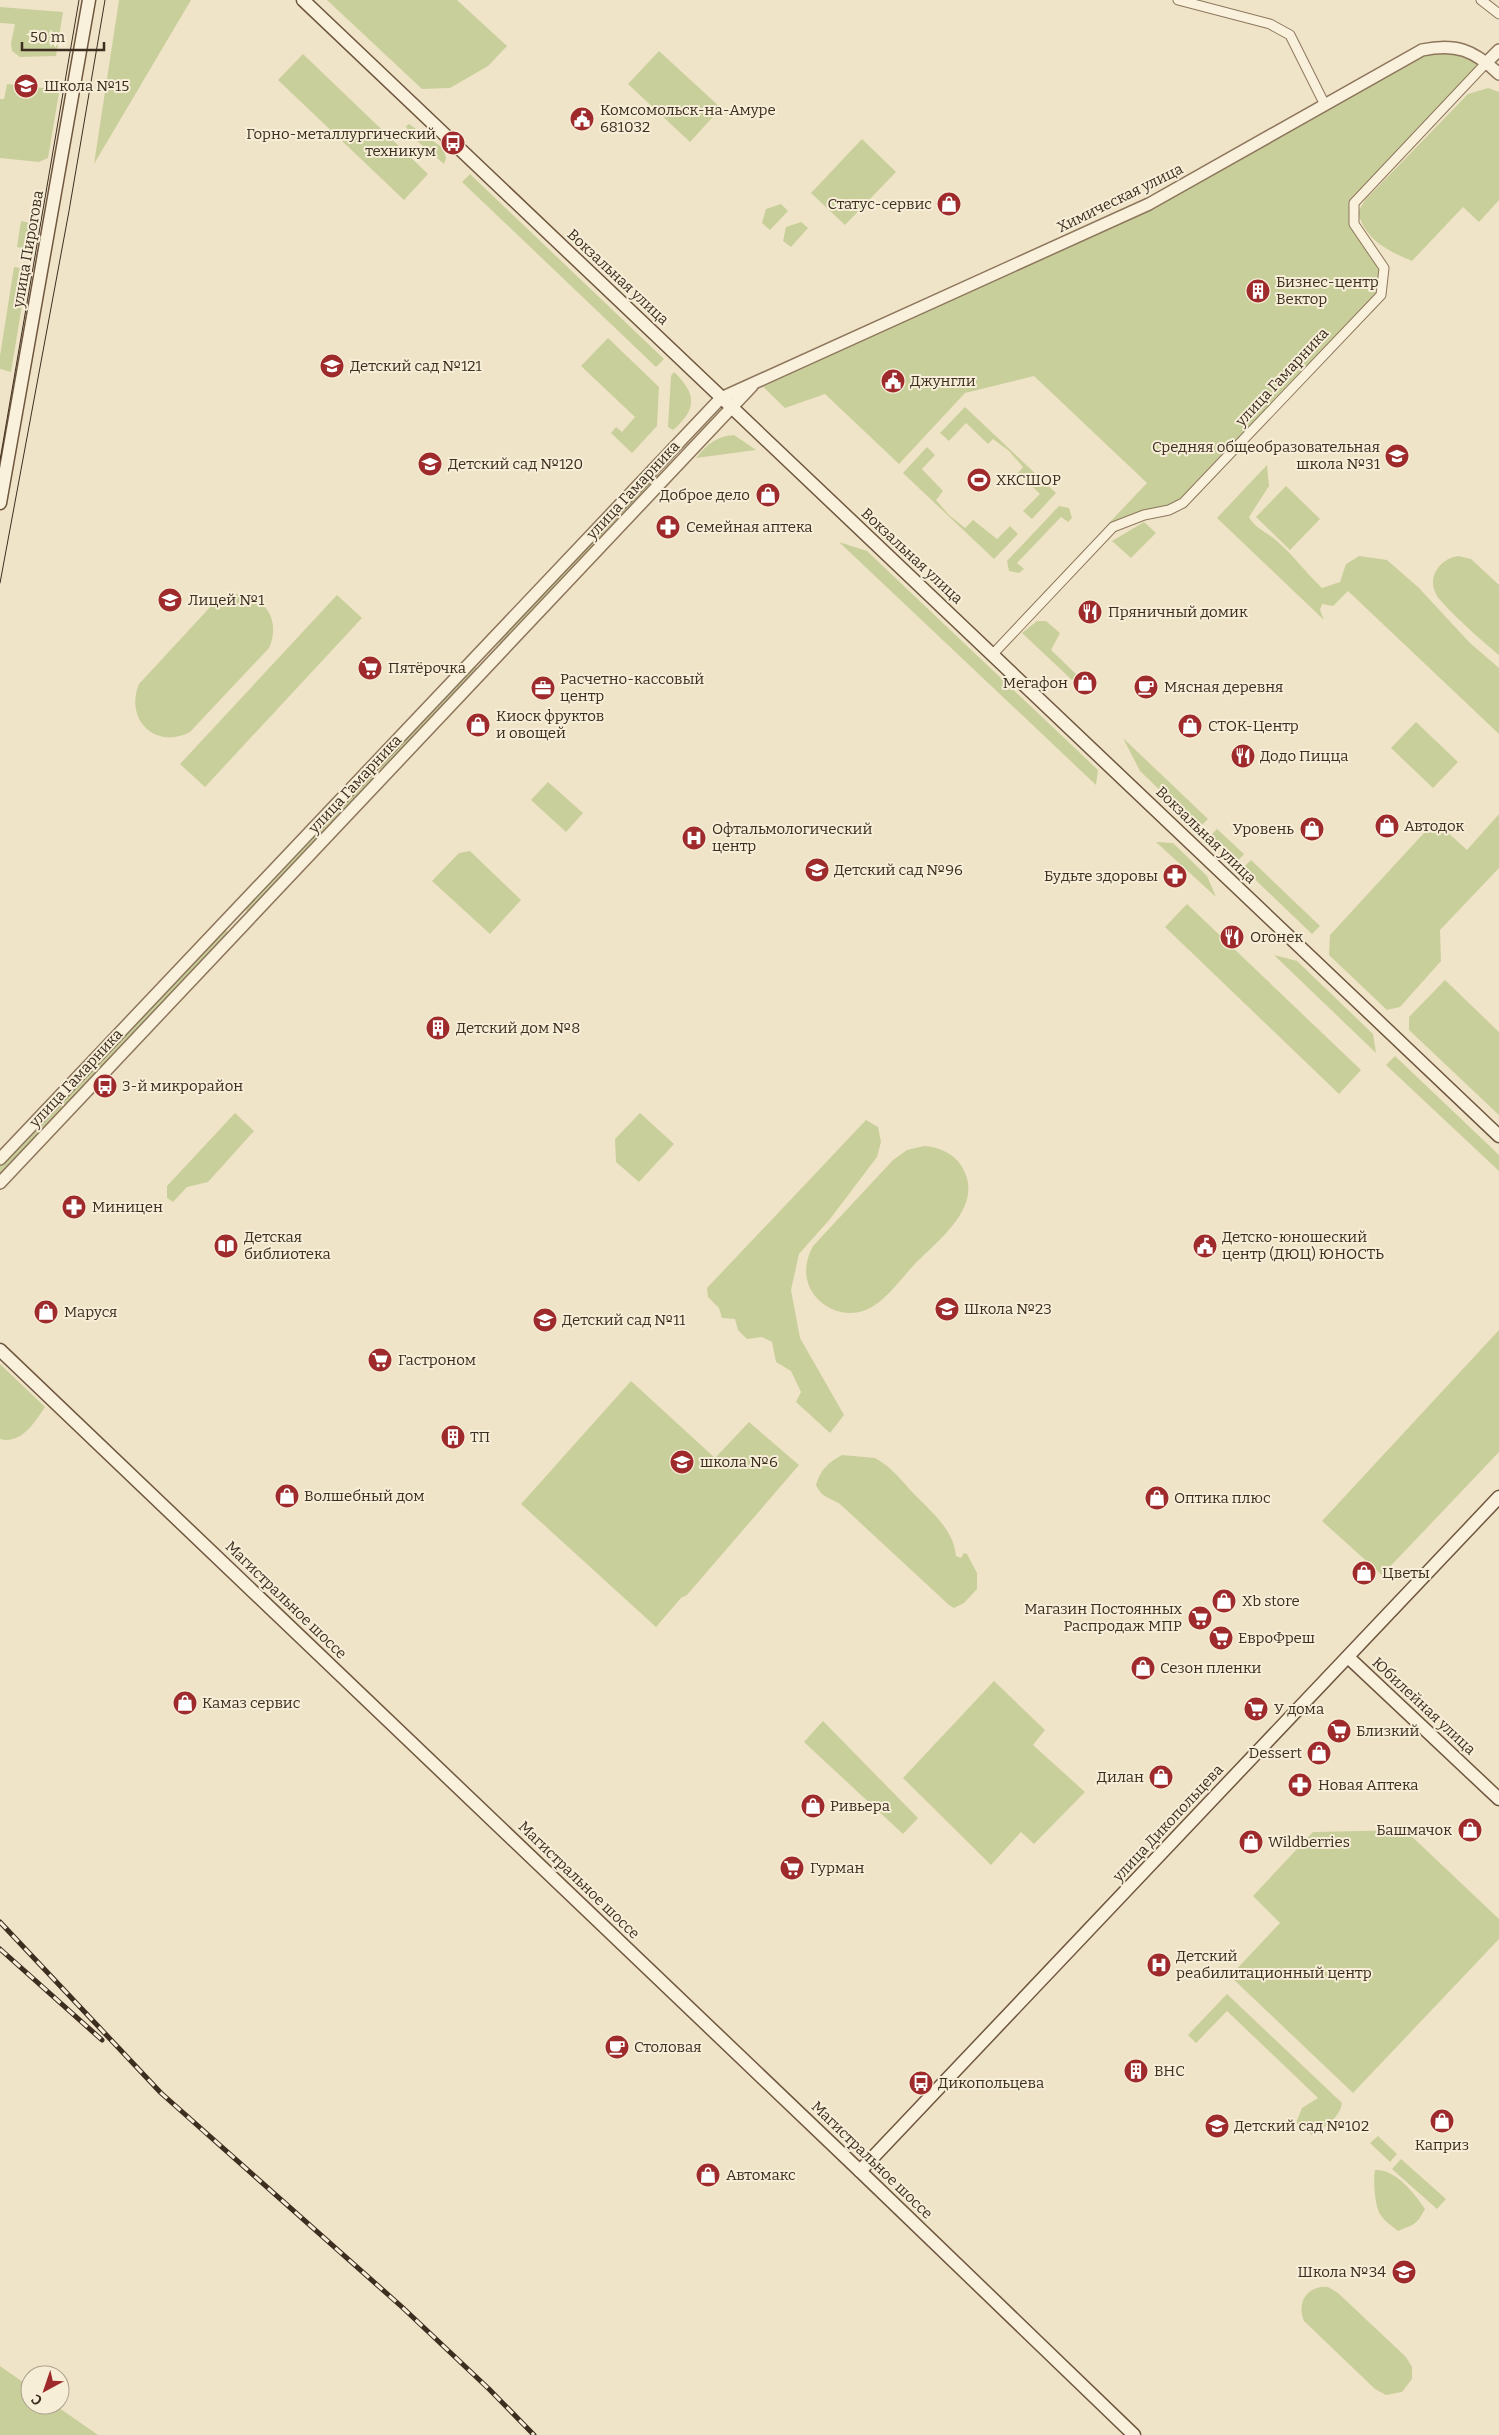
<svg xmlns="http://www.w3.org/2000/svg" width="1499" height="2435" font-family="Bitter,serif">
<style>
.green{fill:#c9cf9b}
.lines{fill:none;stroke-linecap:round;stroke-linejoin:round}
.minor-casing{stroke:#8d765c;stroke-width:11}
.tertiary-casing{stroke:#8d765c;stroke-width:14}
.secondary-casing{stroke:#6f573f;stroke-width:15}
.minor{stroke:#faf1dc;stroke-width:9}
.tertiary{stroke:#faf1dc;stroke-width:11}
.secondary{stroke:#faf1dc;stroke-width:12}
.tram{stroke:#3d2e20;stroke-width:1}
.rail-casing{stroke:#3d2e20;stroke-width:5}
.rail{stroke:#f7eed8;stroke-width:3;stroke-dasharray:9;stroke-linecap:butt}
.labels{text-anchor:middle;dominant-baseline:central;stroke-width:4;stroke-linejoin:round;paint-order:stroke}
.poi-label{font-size:15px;fill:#3d2e20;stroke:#f7eed8;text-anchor:start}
.street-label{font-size:15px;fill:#3d2e20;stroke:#f7eed8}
</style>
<rect width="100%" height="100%" fill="#f0e4c8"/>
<!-- green -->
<g class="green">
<polygon points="119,0 191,0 94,164"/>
<polygon points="327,0 457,0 507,46 488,66 450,88 422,89"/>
<polygon points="0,7 63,12 56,56 20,57 12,51 11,43 15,24 0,23"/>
<polygon points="1439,46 1487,62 1354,203 1354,224 1384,268 1381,295 1183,503 1113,527 1109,523 1147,483 1034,376 965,393 899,464 825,394 785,408 757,381 1149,204"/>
<polygon points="659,51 721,108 690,142 628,84"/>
<polygon points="303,54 428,174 404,200 278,80"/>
<polygon points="7,84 51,89 59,93 48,158 39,162 0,158 0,99 4,99"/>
<path d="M1488,88L1499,92V200L1479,222L1463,207L1412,261C1388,251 1365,240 1358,212L1365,200L1468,94Z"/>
<polygon points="409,124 443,148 446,158 444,164 409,134 406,126"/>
<polygon points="862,139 896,172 845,225 811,193"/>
<polygon points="470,174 664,359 656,367 462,182"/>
<polygon points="781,204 788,211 770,230 762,223 766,209"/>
<polygon points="21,221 35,224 30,250 17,247"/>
<polygon points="801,222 808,228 791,247 783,241 786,227"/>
<polygon points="14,267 28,269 11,372 0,369 0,356"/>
<polygon points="608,338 659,387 657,426 632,453 611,433 616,427 622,432 635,417 581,366"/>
<path d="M674,372C697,394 697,409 673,430L668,427L671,376Z"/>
<polygon points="965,407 1056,493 1032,519 1023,511 1040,494 1018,473 1023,467 1009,451 993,439 988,444 966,423 949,441 940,433"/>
<path d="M734,435L756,450L696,458C707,444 717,436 734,435Z"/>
<polygon points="927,447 935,455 922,469 943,491 936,500 949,515 965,528 973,520 997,539 1010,526 1018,534 994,559 903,473"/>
<path d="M1267,465L1269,486L1249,517C1255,529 1269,533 1278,542C1294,556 1306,573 1322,588L1340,582L1346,564L1359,556L1387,560L1419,588L1469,642L1499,668V734L1348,591L1333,606L1322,604L1320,610L1324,620L1217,518Z"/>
<polygon points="658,472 661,476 500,643 498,640"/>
<polygon points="1286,486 1320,519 1290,550 1256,517"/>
<polygon points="1059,506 1069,508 1072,518 1068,522 1061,517 1017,563 1024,569 1019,573 1009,571 1007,561"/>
<polygon points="1144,522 1156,533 1131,558 1112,541"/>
<polygon points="839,542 867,551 1098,770 1096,785"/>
<path d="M1458,556L1471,559L1499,585V655C1485,644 1446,609 1437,596C1426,578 1439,559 1458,556Z"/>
<path d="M233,594C263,593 282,619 269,648L190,732C156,750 124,720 139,684L212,605L218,600Z"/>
<polygon points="337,595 362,618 205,787 180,764"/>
<polygon points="1037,621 1046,621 1060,633 1051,650 1077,675 1072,680 1022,633"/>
<polygon points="474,666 478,669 382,771 377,767"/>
<polygon points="1416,722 1458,762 1433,788 1391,748"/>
<polygon points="1123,738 1208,819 1199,828 1140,771"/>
<polygon points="371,775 374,779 250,910 246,911 245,908"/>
<polygon points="548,782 583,813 566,832 531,800"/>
<polygon points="1499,814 1499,868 1440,930 1441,961 1400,1007 1387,1010 1329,955 1330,935 1435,821 1467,850"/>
<polygon points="1217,829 1244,854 1237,862 1210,836"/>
<polygon points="1156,842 1173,843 1207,876 1216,897"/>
<polygon points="470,851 521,900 490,934 432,881 459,853"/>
<polygon points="1251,860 1320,926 1312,934 1243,868"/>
<polygon points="1187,904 1361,1070 1339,1094 1165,927"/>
<polygon points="224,930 227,931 227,935 0,1176 0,1164"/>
<polygon points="1274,955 1297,961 1373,1034 1376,1053"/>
<polygon points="1445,980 1499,1032 1499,1115 1409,1030 1409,1017"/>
<polygon points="1395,1056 1499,1155 1499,1171 1386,1065"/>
<polygon points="235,1113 254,1131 208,1182 187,1187 173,1202 167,1198 167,1186"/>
<polygon points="640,1113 674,1144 639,1182 616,1162 615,1139"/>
<polygon points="866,1120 878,1127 881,1142 877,1157 830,1219 799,1254 791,1290 800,1338 844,1415 830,1433 796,1402 801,1392 791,1371 776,1362 772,1342 762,1337 747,1339 738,1330 735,1319 722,1318 719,1308 708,1297 707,1288"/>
<path d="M924,1146C939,1147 954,1153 962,1167C986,1206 937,1241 913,1266C900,1280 885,1302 866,1310C848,1317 827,1311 815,1296C803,1281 804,1262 813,1246L893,1160L907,1150Z"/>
<polygon points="1499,1330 1499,1452 1382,1575 1322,1521"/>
<path d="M0,1364L45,1407C35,1422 21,1445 0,1439Z"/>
<polygon points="631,1381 715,1458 749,1422 799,1465 687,1595 681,1598 656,1627 521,1504"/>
<path d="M842,1455L875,1458L883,1463C896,1472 905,1485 916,1496C933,1513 954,1531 956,1556L961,1558L964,1553L967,1554L977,1573V1589L964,1603L954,1608L949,1605L840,1504C829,1497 822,1498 816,1485C820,1470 829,1462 842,1455Z"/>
<polygon points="994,1681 1045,1730 1033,1745 1085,1792 1034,1844 1021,1832 991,1865 903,1778"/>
<polygon points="823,1721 918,1818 903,1834 804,1742"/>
<polygon points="1405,1830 1499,1919 1499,1939 1353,2093 1230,1976 1280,1923 1253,1896 1313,1832"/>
<path d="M1227,1994L1342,2103C1339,2120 1324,2126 1312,2135L1296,2123L1302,2108L1318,2098L1227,2011L1196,2043L1188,2035Z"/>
<polygon points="1378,2136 1397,2154 1390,2162 1370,2143"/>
<polygon points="1401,2159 1446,2199 1437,2209 1392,2169"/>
<path d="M1375,2170C1396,2169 1414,2193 1425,2209C1416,2226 1414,2224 1398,2231C1392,2226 1384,2221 1380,2214C1375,2206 1373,2181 1375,2170Z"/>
<path d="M1328,2287L1338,2293L1406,2357L1412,2367V2379L1402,2392L1386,2395L1375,2389L1304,2321C1296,2302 1308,2285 1328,2287Z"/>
<polygon points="0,2366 30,2387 30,2405 55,2405 98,2435 0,2435"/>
</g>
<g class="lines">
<defs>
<g id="minor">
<polyline points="1178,0 1270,24 1290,35 1325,105"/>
<polyline points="1481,0 1499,14"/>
<polyline points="992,655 1113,527 1144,515 1169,510 1183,503 1381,295 1384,268 1354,224 1354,203 1487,62"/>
</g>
<g id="tertiary">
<polyline points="1487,62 1499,50"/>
<path d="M0,1159L721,398L1149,204L1422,50C1456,43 1474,50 1499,74"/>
<polyline points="0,1183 752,386"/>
</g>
<g id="secondary">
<polyline points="303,0 1499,1136"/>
<polyline points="0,503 89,0"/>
<polyline points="0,1350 860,2171 1134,2435"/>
<polyline points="1348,1657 1499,1799"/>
<polyline points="860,2171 1499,1497"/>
</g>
</defs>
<!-- minor casing -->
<use href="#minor" class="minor-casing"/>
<!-- tertiary casing -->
<use href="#tertiary" class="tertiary-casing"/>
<!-- secondary casing -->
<use href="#secondary" class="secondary-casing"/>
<!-- minor -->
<use href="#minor" class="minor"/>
<!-- tertiary -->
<use href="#tertiary" class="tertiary"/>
<!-- secondary -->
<use href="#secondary" class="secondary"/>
<!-- tram -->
<g class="tram">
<polyline points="0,460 79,0"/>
<polyline points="0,583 69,211 105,0"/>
</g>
<defs>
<g id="rail">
<polyline points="0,1922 161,2093 402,2307 489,2389 534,2435"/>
<polyline points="0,1949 102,2040"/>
</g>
</defs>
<!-- rail casing -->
<use href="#rail" class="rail-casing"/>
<!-- rail -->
<use href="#rail" class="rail"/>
</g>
<!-- icons -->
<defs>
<symbol id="school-disc" viewBox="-11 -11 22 22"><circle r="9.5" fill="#9e2a2b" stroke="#f7eed8"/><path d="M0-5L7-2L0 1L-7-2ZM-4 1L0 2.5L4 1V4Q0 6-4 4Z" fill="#fff"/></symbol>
<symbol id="civic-disc" viewBox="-11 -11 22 22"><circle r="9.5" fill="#9e2a2b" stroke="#f7eed8"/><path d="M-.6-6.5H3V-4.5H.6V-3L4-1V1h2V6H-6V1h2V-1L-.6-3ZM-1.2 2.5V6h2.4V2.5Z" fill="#fff"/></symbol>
<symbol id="bus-disc" viewBox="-11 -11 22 22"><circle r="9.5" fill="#9e2a2b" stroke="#f7eed8"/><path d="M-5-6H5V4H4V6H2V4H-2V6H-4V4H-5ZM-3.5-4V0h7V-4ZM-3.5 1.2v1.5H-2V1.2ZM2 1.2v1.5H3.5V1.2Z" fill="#fff"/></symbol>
<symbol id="shop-disc" viewBox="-11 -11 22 22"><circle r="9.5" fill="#9e2a2b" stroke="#f7eed8"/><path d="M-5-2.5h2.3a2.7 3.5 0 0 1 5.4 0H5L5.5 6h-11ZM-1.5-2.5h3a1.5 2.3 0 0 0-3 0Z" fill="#fff"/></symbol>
<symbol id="building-disc" viewBox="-11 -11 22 22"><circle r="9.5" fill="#9e2a2b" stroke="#f7eed8"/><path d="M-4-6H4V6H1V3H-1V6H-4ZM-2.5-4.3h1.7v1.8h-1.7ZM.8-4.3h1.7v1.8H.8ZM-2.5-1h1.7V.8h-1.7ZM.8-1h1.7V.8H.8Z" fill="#fff"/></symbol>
<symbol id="stadium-disc" viewBox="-11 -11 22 22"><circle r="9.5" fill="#9e2a2b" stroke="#f7eed8"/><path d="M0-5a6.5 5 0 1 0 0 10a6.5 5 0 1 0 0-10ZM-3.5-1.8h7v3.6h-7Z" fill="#fff"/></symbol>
<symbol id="pharmacy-disc" viewBox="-11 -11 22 22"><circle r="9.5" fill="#9e2a2b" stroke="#f7eed8"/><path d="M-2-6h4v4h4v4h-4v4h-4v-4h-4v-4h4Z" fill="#fff"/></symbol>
<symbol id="restaurant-disc" viewBox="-11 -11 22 22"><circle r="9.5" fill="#9e2a2b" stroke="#f7eed8"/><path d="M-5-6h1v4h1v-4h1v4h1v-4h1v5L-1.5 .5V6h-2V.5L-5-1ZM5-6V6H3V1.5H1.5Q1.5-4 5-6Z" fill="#fff"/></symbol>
<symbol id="supermarket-disc" viewBox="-11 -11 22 22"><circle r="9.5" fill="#9e2a2b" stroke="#f7eed8"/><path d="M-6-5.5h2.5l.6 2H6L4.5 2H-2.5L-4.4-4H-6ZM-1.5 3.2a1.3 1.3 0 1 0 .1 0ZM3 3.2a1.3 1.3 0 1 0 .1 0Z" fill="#fff"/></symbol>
<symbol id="cafe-disc" viewBox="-11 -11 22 22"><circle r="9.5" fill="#9e2a2b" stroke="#f7eed8"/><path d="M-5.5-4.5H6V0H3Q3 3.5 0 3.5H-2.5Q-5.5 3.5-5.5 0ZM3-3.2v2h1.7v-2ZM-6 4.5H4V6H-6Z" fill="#fff"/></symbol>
<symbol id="office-disc" viewBox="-11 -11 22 22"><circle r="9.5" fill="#9e2a2b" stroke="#f7eed8"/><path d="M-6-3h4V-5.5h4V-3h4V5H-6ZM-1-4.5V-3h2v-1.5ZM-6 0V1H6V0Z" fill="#fff"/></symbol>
<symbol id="hospital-disc" viewBox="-11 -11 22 22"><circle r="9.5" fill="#9e2a2b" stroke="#f7eed8"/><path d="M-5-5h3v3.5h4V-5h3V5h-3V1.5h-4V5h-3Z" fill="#fff"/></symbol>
<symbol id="library-disc" viewBox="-11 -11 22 22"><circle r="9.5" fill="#9e2a2b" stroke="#f7eed8"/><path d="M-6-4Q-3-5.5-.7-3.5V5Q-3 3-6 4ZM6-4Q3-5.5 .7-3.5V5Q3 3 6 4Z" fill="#fff"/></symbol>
</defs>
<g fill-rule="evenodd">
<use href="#school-disc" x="12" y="72" width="28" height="28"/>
<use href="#civic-disc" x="568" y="105" width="28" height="28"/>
<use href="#bus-disc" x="439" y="129" width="28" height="28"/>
<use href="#shop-disc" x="935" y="190" width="28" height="28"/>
<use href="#building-disc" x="1244" y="277" width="28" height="28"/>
<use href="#school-disc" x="318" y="352" width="28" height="28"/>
<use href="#civic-disc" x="879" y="367" width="28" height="28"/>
<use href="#school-disc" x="1383" y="442" width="28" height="28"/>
<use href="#school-disc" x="416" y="450" width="28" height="28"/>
<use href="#stadium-disc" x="965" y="466" width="28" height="28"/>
<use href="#shop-disc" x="754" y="481" width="28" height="28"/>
<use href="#pharmacy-disc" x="654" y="513" width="28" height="28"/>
<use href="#school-disc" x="156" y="586" width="28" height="28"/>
<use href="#restaurant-disc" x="1076" y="598" width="28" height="28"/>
<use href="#supermarket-disc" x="356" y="654" width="28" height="28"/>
<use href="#shop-disc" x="1071" y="669" width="28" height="28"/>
<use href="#cafe-disc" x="1132" y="673" width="28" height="28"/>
<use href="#office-disc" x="529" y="674" width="28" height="28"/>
<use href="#shop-disc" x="464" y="711" width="28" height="28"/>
<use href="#shop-disc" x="1176" y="712" width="28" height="28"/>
<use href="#restaurant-disc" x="1229" y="742" width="28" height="28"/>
<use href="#shop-disc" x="1373" y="812" width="28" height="28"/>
<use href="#shop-disc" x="1298" y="815" width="28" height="28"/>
<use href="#hospital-disc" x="680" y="824" width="28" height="28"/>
<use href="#school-disc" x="803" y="856" width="28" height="28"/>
<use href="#pharmacy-disc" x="1161" y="862" width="28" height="28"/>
<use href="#restaurant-disc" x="1218" y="923" width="28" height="28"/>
<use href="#building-disc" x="424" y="1014" width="28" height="28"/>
<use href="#bus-disc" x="91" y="1072" width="28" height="28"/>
<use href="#pharmacy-disc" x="60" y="1193" width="28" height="28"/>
<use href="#library-disc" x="212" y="1232" width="28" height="28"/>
<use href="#civic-disc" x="1191" y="1232" width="28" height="28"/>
<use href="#school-disc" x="933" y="1295" width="28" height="28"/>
<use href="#shop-disc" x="32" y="1298" width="28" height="28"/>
<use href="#school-disc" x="531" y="1306" width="28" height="28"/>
<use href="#supermarket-disc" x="366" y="1346" width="28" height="28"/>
<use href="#building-disc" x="439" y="1423" width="28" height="28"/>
<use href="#school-disc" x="668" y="1448" width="28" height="28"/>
<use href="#shop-disc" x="273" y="1482" width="28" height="28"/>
<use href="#shop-disc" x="1143" y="1484" width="28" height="28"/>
<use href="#shop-disc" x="1350" y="1559" width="28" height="28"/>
<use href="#shop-disc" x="1210" y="1587" width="28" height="28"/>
<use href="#supermarket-disc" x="1186" y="1604" width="28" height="28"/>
<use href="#supermarket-disc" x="1207" y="1624" width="28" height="28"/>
<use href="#shop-disc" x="1129" y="1654" width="28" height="28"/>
<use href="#shop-disc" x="171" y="1689" width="28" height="28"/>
<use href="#supermarket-disc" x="1242" y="1695" width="28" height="28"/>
<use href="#supermarket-disc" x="1325" y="1717" width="28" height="28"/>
<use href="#shop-disc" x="1305" y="1739" width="28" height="28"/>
<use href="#shop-disc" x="1147" y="1763" width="28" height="28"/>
<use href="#pharmacy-disc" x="1286" y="1771" width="28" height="28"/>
<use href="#shop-disc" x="799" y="1792" width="28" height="28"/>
<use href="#shop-disc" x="1456" y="1816" width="28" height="28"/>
<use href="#shop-disc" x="1237" y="1828" width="28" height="28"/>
<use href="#supermarket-disc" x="778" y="1854" width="28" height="28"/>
<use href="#hospital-disc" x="1145" y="1951" width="28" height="28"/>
<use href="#cafe-disc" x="603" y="2033" width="28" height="28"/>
<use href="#building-disc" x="1122" y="2057" width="28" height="28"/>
<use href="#bus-disc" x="907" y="2069" width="28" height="28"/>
<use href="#shop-disc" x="1428" y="2107" width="28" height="28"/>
<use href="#school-disc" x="1203" y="2112" width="28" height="28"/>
<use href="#shop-disc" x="694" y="2161" width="28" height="28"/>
<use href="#school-disc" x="1390" y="2258" width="28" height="28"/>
</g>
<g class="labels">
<!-- poi labels -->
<g class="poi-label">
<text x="44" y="86">Школа №15</text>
<text x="600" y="110">Комсомольск-на-Амуре<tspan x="600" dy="17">681032</tspan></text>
<text x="436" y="134" text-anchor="end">Горно-металлургический<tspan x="436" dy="17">техникум</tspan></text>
<text x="932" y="204" text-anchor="end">Статус-сервис</text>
<text x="1276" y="282">Бизнес-центр<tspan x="1276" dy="17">Вектор</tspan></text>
<text x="350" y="366">Детский сад №121</text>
<text x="910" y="381">Джунгли</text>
<text x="1380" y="447" text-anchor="end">Средняя общеобразовательная<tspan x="1380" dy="17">школа №31</tspan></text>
<text x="448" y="464">Детский сад №120</text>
<text x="996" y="480">ХКСШОР</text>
<text x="750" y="495" text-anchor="end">Доброе дело</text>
<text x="686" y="527">Семейная аптека</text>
<text x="188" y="600">Лицей №1</text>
<text x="1108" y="612">Пряничный домик</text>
<text x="388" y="668">Пятёрочка</text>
<text x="560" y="679">Расчетно-кассовый<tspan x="560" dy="17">центр</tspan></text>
<text x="1068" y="683" text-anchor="end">Мегафон</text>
<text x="1164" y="687">Мясная деревня</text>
<text x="496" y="716">Киоск фруктов<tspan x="496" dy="17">и овощей</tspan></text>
<text x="1208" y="726">СТОК-Центр</text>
<text x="1260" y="756">Додо Пицца</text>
<text x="1404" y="826">Автодок</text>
<text x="712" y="829">Офтальмологический<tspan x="712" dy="17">центр</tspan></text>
<text x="1294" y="829" text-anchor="end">Уровень</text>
<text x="834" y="870">Детский сад №96</text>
<text x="1158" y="876" text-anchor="end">Будьте здоровы</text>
<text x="1250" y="937">Огонек</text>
<text x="456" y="1028">Детский дом №8</text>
<text x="122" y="1086">3-й микрорайон</text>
<text x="92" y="1207">Миницен</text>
<text x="244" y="1237">Детская<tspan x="244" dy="17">библиотека</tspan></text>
<text x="1222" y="1237">Детско-юношеский<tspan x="1222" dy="17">центр (ДЮЦ) ЮНОСТЬ</tspan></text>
<text x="964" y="1309">Школа №23</text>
<text x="64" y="1312">Маруся</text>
<text x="562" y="1320">Детский сад №11</text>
<text x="398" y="1360">Гастроном</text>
<text x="470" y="1437">ТП</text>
<text x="700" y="1462">школа №6</text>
<text x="304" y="1496">Волшебный дом</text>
<text x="1174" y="1498">Оптика плюс</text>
<text x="1382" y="1573">Цветы</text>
<text x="1242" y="1601">Xb store</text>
<text x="1182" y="1609" text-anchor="end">Магазин Постоянных<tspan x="1182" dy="17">Распродаж МПР</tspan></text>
<text x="1238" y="1638">ЕвроФреш</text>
<text x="1160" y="1668">Сезон пленки</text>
<text x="202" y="1703">Камаз сервис</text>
<text x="1274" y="1709">У дома</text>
<text x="1356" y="1731">Близкий</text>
<text x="1302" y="1753" text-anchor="end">Dessert</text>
<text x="1144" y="1777" text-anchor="end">Дилан</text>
<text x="1318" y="1785">Новая Аптека</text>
<text x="830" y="1806">Ривьера</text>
<text x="1452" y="1830" text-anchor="end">Башмачок</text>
<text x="1268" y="1842">Wildberries</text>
<text x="810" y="1868">Гурман</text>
<text x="1176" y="1956">Детский<tspan x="1176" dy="17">реабилитационный центр</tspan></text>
<text x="634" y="2047">Столовая</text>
<text x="1154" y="2071">ВНС</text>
<text x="938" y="2083">Дикопольцева</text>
<text x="1234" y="2126">Детский сад №102</text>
<text x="1442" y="2145" text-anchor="middle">Каприз</text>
<text x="726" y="2175">Автомакс</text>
<text x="1386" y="2272" text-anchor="end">Школа №34</text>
</g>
<!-- street labels -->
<g class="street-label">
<text transform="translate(1120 198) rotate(-26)">Химическая улица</text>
<text transform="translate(28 249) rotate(-80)">улица Пирогова</text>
<text transform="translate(618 277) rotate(43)">Вокзальная улица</text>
<text transform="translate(1282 377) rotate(-47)">улица Гамарника</text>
<text transform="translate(633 490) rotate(-47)">улица Гамарника</text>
<text transform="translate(912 556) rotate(43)">Вокзальная улица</text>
<text transform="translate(355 784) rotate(-47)">улица Гамарника</text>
<text transform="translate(1206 835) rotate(44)">Вокзальная улица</text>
<text transform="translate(76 1078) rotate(-47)">улица Гамарника</text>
<text transform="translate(286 1600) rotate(44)">Магистральное шоссе</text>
<text transform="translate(1424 1706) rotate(43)">Юбилейная улица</text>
<text transform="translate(1168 1823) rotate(-47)">улица Дикопольцева</text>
<text transform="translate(579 1880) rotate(44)">Магистральное шоссе</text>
<text transform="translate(872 2160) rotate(44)">Магистральное шоссе</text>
</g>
</g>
<!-- north arrow -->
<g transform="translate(45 2390) rotate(220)"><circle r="24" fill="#f7eed8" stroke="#ada18e"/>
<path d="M0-4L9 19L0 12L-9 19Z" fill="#9e2a2b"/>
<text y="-8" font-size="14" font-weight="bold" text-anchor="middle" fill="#3d2e20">С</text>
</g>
<!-- scale -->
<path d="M22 42v8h82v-8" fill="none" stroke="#3d2e20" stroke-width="2.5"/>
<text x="30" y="42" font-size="15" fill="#3d2e20" stroke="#f7eed8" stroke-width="4" paint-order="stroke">50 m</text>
</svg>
